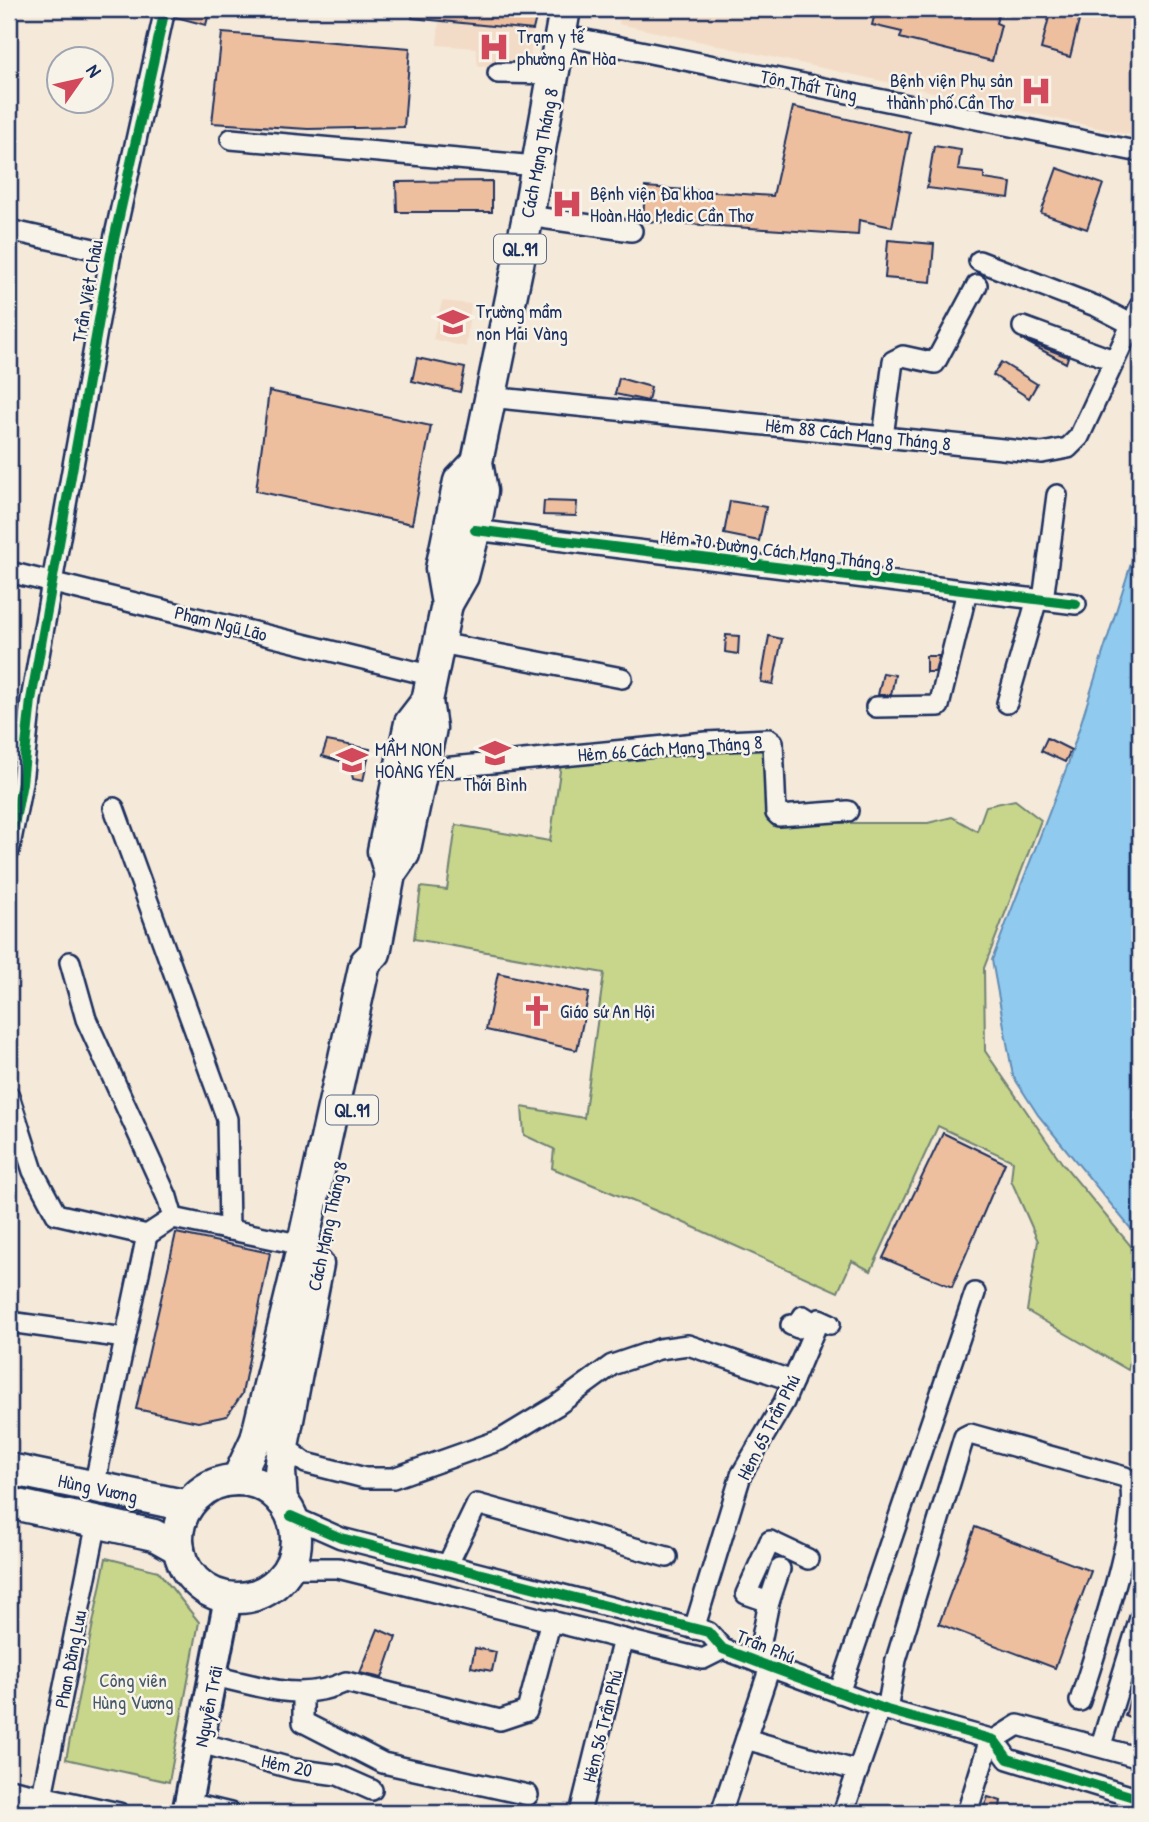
<svg xmlns="http://www.w3.org/2000/svg" width="1149" height="1822" font-family="'Patrick Hand',sans-serif">
<style>
.built{fill:#f3dcc7}
.green{fill:#c7d68b;stroke:#718274;stroke-width:2}
.water{fill:#90caef;stroke:#618cb5;stroke-width:2}
.building{fill:#eebf9e;stroke:#1b2f5e;stroke-width:2}
.lines{fill:none;stroke-linecap:round;stroke-linejoin:round}
.minor-casing{stroke:#1b2f5e;stroke-width:24}
.major-casing{stroke:#1b2f5e;stroke-width:32}
.highway-casing{stroke:#1b2f5e;stroke-width:35}
.minor{stroke:#f7f3e8;stroke-width:19}
.major{stroke:#f7f3e8;stroke-width:26}
.highway{stroke:#f7f3e8;stroke-width:30}
.cycleway-casing{stroke:#f7f3e8;stroke-width:15}
.cycleway{stroke:#00873e;stroke-width:10}
.labels{text-anchor:middle;dominant-baseline:central;stroke-width:5;stroke-linejoin:round;paint-order:stroke}
.shield{fill:#f7f3e8;stroke:#5d6a87;stroke-width:2}
.shield-label{font-size:18px;font-weight:bold;fill:#1b2f5e}
.poi-label{font-size:19px;fill:#1b2f5e;stroke:#f7f3e8;text-anchor:start}
.street-label{font-size:19px;fill:#1b2f5e;stroke:#f7f3e8}
.park-label{font-size:19px;fill:#465969;stroke:#f7f3e8}
</style>
<rect width="100%" height="100%" fill="#f5e9d9"/>
<filter id="ink" filterUnits="userSpaceOnUse"><feTurbulence type="fractalNoise" baseFrequency=".0143" numOctaves="2"/><feDisplacementMap in="SourceGraphic" scale="14" xChannelSelector="R" yChannelSelector="G"/><feConvolveMatrix kernelMatrix="1 2 1 2 8 2 1 2 1" color-interpolation-filters="sRGB"/></filter>
<g filter="url(#ink)">
<!-- built -->
<g class="built">
<polygon points="622,9 1140,9 1140,137 619,24"/>
<polygon points="439,21 533,29 530,63 523,70 478,66 476,48 437,45"/>
<polygon points="442,301 471,304 466,347 433,339"/>
</g>
<!-- green -->
<g class="green">
<polygon points="765,747 772,823 928,823 952,817 977,831 986,806 1015,800 1041,820 984,968 985,1051 1062,1163 1140,1257 1140,1316 1128,1370 1027,1311 1038,1241 1011,1180 1013,1161 938,1126 871,1271 852,1261 838,1292 671,1217 552,1168 554,1149 524,1135 522,1107 584,1118 604,973 414,939 421,887 447,890 456,825 550,841 561,764"/>
<polygon points="106,1558 158,1571 199,1622 169,1782 66,1759"/>
</g>
<!-- water -->
<polygon class="water" points="1140,535 1140,1240 1038,1115 1013,1076 992,960 1068,764"/>
<!-- building -->
<g class="building">
<polygon points="177,9 210,9 206,25 176,17"/>
<polygon points="413,9 538,9 533,30 412,18"/>
<polygon points="876,9 938,9 970,17 972,9 1000,9 996,23 1001,25 992,61 900,38 902,32 872,25"/>
<polygon points="1051,9 1082,9 1070,57 1041,49"/>
<polygon points="222,33 410,48 404,127 308,129 212,123"/>
<polygon points="793,107 910,133 892,227 859,220 858,235 643,221 645,187 773,196"/>
<polygon points="934,146 961,150 958,170 984,173 984,179 1011,183 1009,198 927,188"/>
<polygon points="1057,168 1103,184 1087,229 1041,213"/>
<polygon points="492,181 492,212 397,212 396,182"/>
<polygon points="888,240 934,244 931,282 885,278"/>
<polygon points="1021,339 1068,357 1066,363"/>
<polygon points="417,358 465,368 460,392 412,381"/>
<polygon points="1001,362 1037,384 1029,398 993,375"/>
<polygon points="619,378 651,387 648,401 615,394"/>
<polygon points="269,391 431,426 412,524 256,491"/>
<polygon points="544,501 577,502 576,516 543,515"/>
<polygon points="730,501 766,507 759,541 724,534"/>
<polygon points="726,635 739,636 738,654 725,652"/>
<polygon points="769,636 782,639 773,684 761,682"/>
<polygon points="926,656 939,656 935,672 926,672"/>
<polygon points="883,673 895,675 891,695 878,695"/>
<polygon points="1047,738 1071,750 1065,762 1041,751"/>
<polygon points="327,741 370,749 363,781 353,779 350,764 322,756"/>
<polygon points="498,973 589,993 577,1050 486,1030"/>
<polygon points="943,1133 1005,1163 952,1287 883,1258"/>
<polygon points="176,1233 270,1253 242,1394 227,1416 198,1422 136,1409"/>
<polygon points="975,1527 1091,1571 1055,1668 939,1624"/>
<polygon points="378,1629 396,1637 382,1678 360,1673"/>
<polygon points="475,1648 496,1652 492,1671 471,1667"/>
<polygon points="1137,1675 1140,1676 1140,1722 1125,1716"/>
<polygon points="988,1797 1001,1801 999,1813 982,1813"/>
</g>
<g class="lines">
<defs>
<g id="minor">
<polyline points="561,35 1140,152"/>
<polyline points="498,73 554,74"/>
<polyline points="231,139 536,166"/>
<polyline points="528,216 632,231"/>
<polyline points="9,230 111,253"/>
<polyline points="979,261 1098,307 1131,324"/>
<polyline points="1023,327 1113,360"/>
<polyline points="489,397 1042,453 1068,448 1079,437 1140,306"/>
<polyline points="883,437 893,361 903,356 935,363 977,285"/>
<polyline points="475,530 1076,604"/>
<polyline points="9,572 433,676"/>
<polyline points="1043,600 1057,495"/>
<polyline points="440,643 622,678"/>
<polyline points="1007,703 1037,599"/>
<polyline points="876,707 939,706 967,591"/>
<polyline points="422,770 706,742 769,739 773,742 776,813 779,816 848,811"/>
<polyline points="114,808 227,1119 229,1230"/>
<polyline points="9,851 22,783 31,700 111,253 165,9"/>
<polyline points="70,962 86,1019 167,1197 173,1218"/>
<polyline points="9,1096 33,1171 56,1214 147,1235 173,1218 303,1245"/>
<polyline points="9,1322 125,1338"/>
<polyline points="791,1325 798,1328 803,1316 817,1325"/>
<polyline points="283,1446 306,1463 365,1478 393,1478 500,1440 556,1406 612,1365 659,1349 688,1345 793,1381"/>
<polyline points="94,1487 147,1235"/>
<polyline points="291,1516 341,1538 708,1632 723,1649 770,1667 887,1710 994,1740 1008,1759 1140,1799"/>
<polyline points="448,1564 477,1504 667,1557"/>
<polyline points="289,1568 338,1568 703,1659 723,1649"/>
<polyline points="769,1602 780,1569"/>
<polyline points="694,1629 741,1475 784,1402 819,1319 830,1324"/>
<polyline points="757,1662 769,1602 746,1594 770,1541 808,1559"/>
<path d="M213,1676C262,1686 299,1703 346,1682L500,1720L527,1711L551,1620"/>
<polyline points="839,1693 975,1293"/>
<polyline points="303,1694 303,1722 383,1763 528,1795"/>
<path d="M887,1710L896,1660L964,1437L970,1434L1125,1477L1130,1482C1140,1525 1094,1654 1080,1701"/>
<polyline points="746,1739 858,1771"/>
<polyline points="994,1740 1018,1725 1140,1758"/>
<polyline points="201,1743 294,1769 338,1775 372,1790"/>
<polyline points="1101,1745 1140,1618"/>
<polyline points="9,1789 119,1813"/>
<polyline points="42,1796 97,1522"/>
<polyline points="188,1803 230,1813"/>
<polyline points="580,1813 623,1639"/>
<polyline points="721,1813 770,1667"/>
<polyline points="843,1813 880,1707"/>
<polyline points="967,1813 990,1739"/>
</g>
<polyline id="major" points="186,1813 228,1598"/>
<g id="highway">
<polyline points="447,604 463,576 475,530 482,491 477,462 528,216 565,9"/>
<polyline points="390,874 383,851 398,778 410,723 427,701"/>
<polyline points="9,1469 188,1506"/>
<polyline points="237,1480 256,1439 299,1261 365,963 375,953 390,874 404,854 431,728 427,701 447,604 441,569 459,481 477,462"/>
<circle cx="237" cy="1539" r="59"/>
<polyline points="282,1501 280,1472 283,1446 318,1264"/>
<polyline points="9,1503 154,1535 179,1549"/>
</g>
</defs>
<!-- minor casing -->
<use href="#minor" class="minor-casing"/>
<!-- major casing -->
<use href="#major" class="major-casing"/>
<!-- highway casing -->
<use href="#highway" class="highway-casing"/>
<!-- minor -->
<use href="#minor" class="minor"/>
<!-- major -->
<use href="#major" class="major"/>
<!-- highway -->
<use href="#highway" class="highway"/>
<defs>
<g id="cycleway">
<polyline points="475,530 1076,604"/>
<polyline points="9,851 22,783 31,700 111,253 165,9"/>
<polyline points="291,1516 341,1538 708,1632 723,1649 770,1667 887,1710 994,1740 1008,1759 1140,1799"/>
</g>
</defs>
<!-- cycleway casing -->
<use href="#cycleway" class="cycleway-casing"/>
<!-- cycleway -->
<use href="#cycleway" class="cycleway"/>
</g>
</g>
<!-- icons -->
<defs>
<symbol id="hospital-bare" viewBox="-9 -9 18 18"><path d="M-5-5h3v3.5h4V-5h3V5h-3V1.5h-4V5h-3Z" fill="#d1495b" stroke="#f7f3e8" stroke-width="2.5" paint-order="stroke"/></symbol>
<symbol id="school-bare" viewBox="-9 -9 18 18"><path d="M0-5L7-2L0 1L-7-2ZM-4 1L0 2.5L4 1V4Q0 6-4 4Z" fill="#d1495b" stroke="#f7f3e8" stroke-width="2.5" paint-order="stroke"/></symbol>
<symbol id="church-bare" viewBox="-9 -9 18 18"><path d="M-1.2-6h2.4v3.5h3.3v2.4h-3.3V6h-2.4V-.1h-3.3v-2.4h3.3Z" fill="#d1495b" stroke="#f7f3e8" stroke-width="2.5" paint-order="stroke"/></symbol>
</defs>
<g fill-rule="evenodd">
<use href="#hospital-bare" x="472" y="25" width="44" height="44"/>
<use href="#hospital-bare" x="1014" y="69" width="44" height="44"/>
<use href="#hospital-bare" x="545" y="182" width="44" height="44"/>
<use href="#school-bare" x="431" y="300" width="44" height="44"/>
<use href="#school-bare" x="473" y="731" width="44" height="44"/>
<use href="#school-bare" x="330" y="738" width="44" height="44"/>
<use href="#church-bare" x="515" y="989" width="44" height="44"/>
</g>
<g class="labels">
<!-- shield labels -->
<g class="shield">
<rect x="494" y="234.5" width="52" height="29" rx="5"/>
<rect x="326" y="1095.5" width="52" height="29" rx="5"/>
</g>
<g class="shield-label">
<text x="520" y="249">QL.91</text>
<text x="352" y="1110">QL.91</text>
</g>
<!-- poi labels -->
<g class="poi-label">
<text x="517" y="36">Trạm y tế<tspan x="517" dy="22">phường An Hòa</tspan></text>
<text x="1013" y="80" text-anchor="end">Bệnh viện Phụ sản<tspan x="1013" dy="22">thành phố Cần Thơ</tspan></text>
<text x="590" y="193">Bệnh viện Đa khoa<tspan x="590" dy="22">Hoàn Hảo Medic Cần Thơ</tspan></text>
<text x="476" y="311">Trường mầm<tspan x="476" dy="22">non Mai Vàng</tspan></text>
<text x="375" y="749">MẦM NON<tspan x="375" dy="22">HOÀNG YẾN</tspan></text>
<text x="495" y="784" text-anchor="middle">Thới Bình</text>
<text x="560" y="1011">Giáo sứ An Hội</text>
</g>
<!-- street labels -->
<g class="street-label">
<text transform="translate(809 85) rotate(11)">Tôn Thất Tùng</text>
<text transform="translate(539 153) rotate(-79)">Cách Mạng Tháng 8</text>
<text transform="translate(87 291) rotate(-80)">Trần Việt Châu</text>
<text transform="translate(858 434) rotate(6)">Hẻm 88 Cách Mạng Tháng 8</text>
<text transform="translate(777 550) rotate(7)">Hẻm 70 Đường Cách Mạng Tháng 8</text>
<text transform="translate(221 623) rotate(14)">Phạm Ngũ Lão</text>
<text transform="translate(670 748) rotate(-4)">Hẻm 66 Cách Mạng Tháng 8</text>
<text transform="translate(327 1226) rotate(-78)">Cách Mạng Tháng 8</text>
<text transform="translate(768 1427) rotate(-63)">Hẻm 65 Trần Phú</text>
<text transform="translate(98 1488) rotate(12)">Hùng Vương</text>
<text transform="translate(766 1646) rotate(22)">Trần Phú</text>
<text transform="translate(70 1659) rotate(-79)">Phan Đăng Lưu</text>
<text transform="translate(208 1706) rotate(-79)">Nguyễn Trãi</text>
<text transform="translate(602 1726) rotate(-76)">Hẻm 56 Trần Phú</text>
<text transform="translate(287 1765) rotate(12)">Hẻm 20</text>
</g>
<!-- park labels -->
<g class="park-label">
<text x="133" y="1680">Công viên<tspan x="133" dy="22">Hùng Vương</tspan></text>
</g>
</g>
<!-- margin -->
<rect width="1149" height="1822" fill="none" stroke="#f7f3e8" stroke-width="35"/>
<rect x="18" y="18" width="1114" height="1787" fill="none" stroke="#1b2f5e" stroke-width="2.5" filter="url(#ink)"/>
<!-- north arrow -->
<g transform="translate(80 80) rotate(56)"><circle r="33" fill="#f7f3e8" stroke="#9fa5b1" stroke-width="2"/>
<path d="M0-5L12 26L0 18L-12 26Z" fill="#d1495b"/>
<text y="-10" font-size="19" font-weight="bold" text-anchor="middle" fill="#1b2f5e">N</text>
</g>
</svg>
